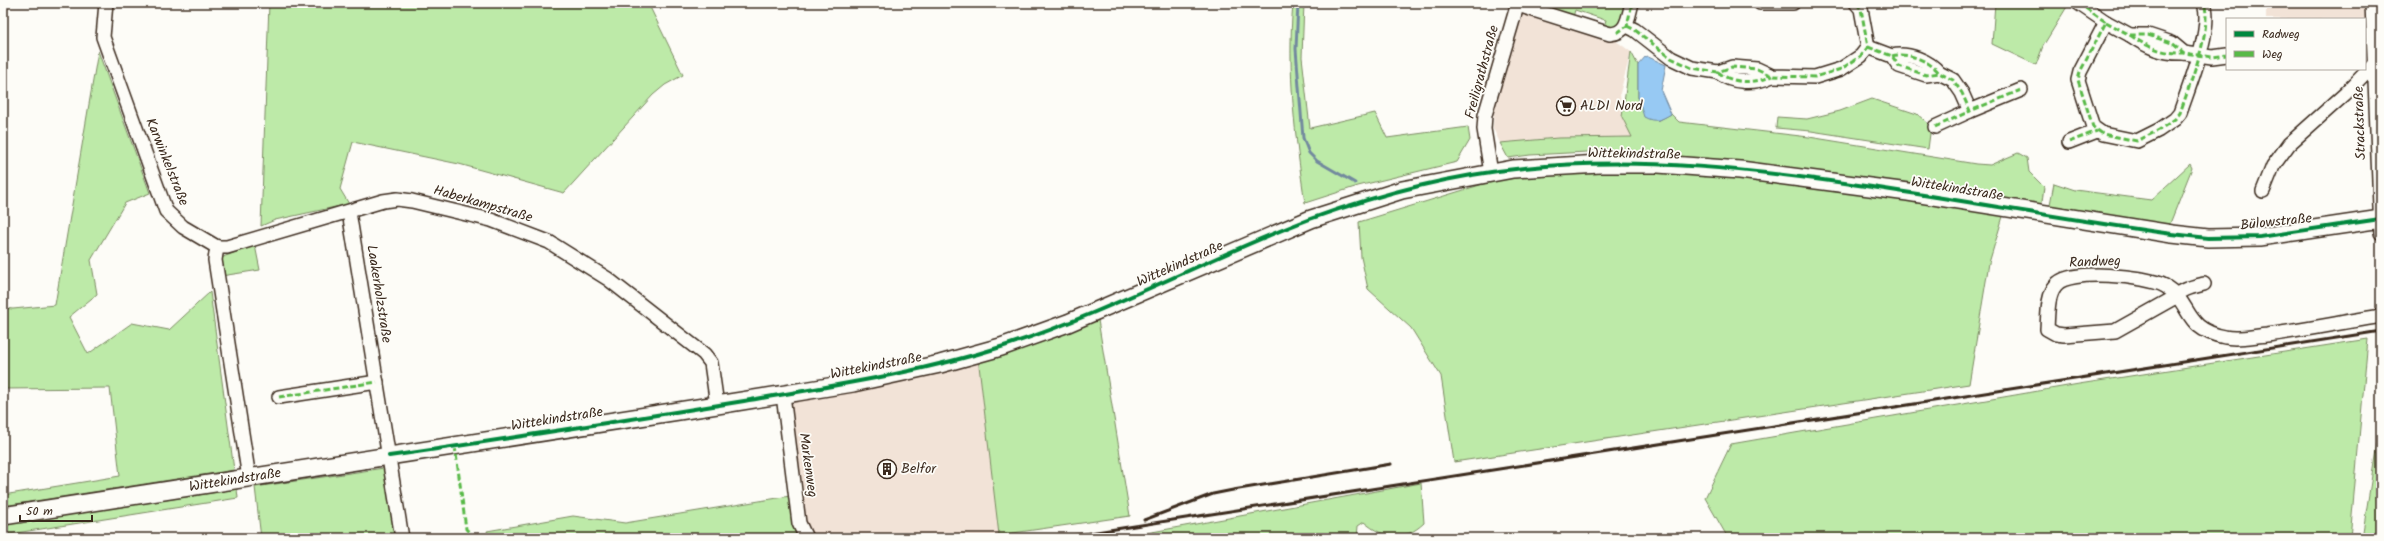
<svg xmlns="http://www.w3.org/2000/svg" width="2384" height="541" font-family="Kalam,sans-serif">
<style>
.built{fill:#f2e3d7}
.green{fill:#bdeaa8;stroke:#7c8a63}
.water{fill:#97c9f3;stroke:#72899e}
.lines{fill:none;stroke-linecap:round;stroke-linejoin:round}
.stream{stroke:#72899e;stroke-width:3}
.minor-casing{stroke:#3b2a1e;stroke-width:16}
.major-casing{stroke:#3b2a1e;stroke-width:20}
.minor{stroke:#fdfcf7;stroke-width:13}
.major{stroke:#fdfcf7;stroke-width:17}
.rail{stroke:#3b2a1e;stroke-width:3}
.quiet{stroke:#58b947;stroke-width:3;stroke-dasharray:6 3;stroke-linecap:butt}
.cycleway-casing{stroke:#fdfcf7;stroke-width:6}
.cycleway{stroke:#00873e;stroke-width:4}
.labels{text-anchor:middle;dominant-baseline:central;stroke-width:3.5;stroke-linejoin:round;paint-order:stroke}
.street-label{font-size:14px;fill:#3b2a1e;stroke:#fdfcf7}
.poi-label{font-size:14px;fill:#3b2a1e;stroke:#fdfcf7;text-anchor:start}
</style>
<rect width="100%" height="100%" fill="#fdfcf7"/>
<filter id="ink" filterUnits="userSpaceOnUse"><feTurbulence type="fractalNoise" baseFrequency=".025" numOctaves="2"/><feDisplacementMap in="SourceGraphic" scale="8" xChannelSelector="R" yChannelSelector="G"/><feConvolveMatrix kernelMatrix="1 2 1 2 8 2 1 2 1" color-interpolation-filters="sRGB"/></filter>
<g filter="url(#ink)">
<!-- built -->
<g class="built">
<polygon points="2266,3 2364,3 2365,19 2266,19"/>
<polygon points="1518,13 1615,40 1631,52 1620,93 1622,117 1633,137 1558,138 1500,143 1493,128 1495,89"/>
<polygon points="978,357 999,535 981,538 810,538 801,522 787,397"/>
</g>
<!-- green -->
<g class="green">
<polygon points="269,3 648,3 683,75 665,85 653,95 564,193 459,164 353,142 340,189 349,204 275,220 261,226"/>
<path d="M1293,3H1304L1302,57L1310,128L1375,113L1387,138L1468,127L1470,140L1457,162L1358,186L1305,203C1295,137 1287,70 1293,3Z"/>
<polygon points="1531,3 1622,3 1627,5 1619,25 1615,27 1604,26 1606,20 1602,19 1575,10 1573,17"/>
<polygon points="1995,3 2064,3 2068,5 2043,46 2036,65 1992,44"/>
<polygon points="98,51 150,193 125,203 91,260 97,294 69,317 88,354 132,323 169,330 210,292 234,470 3,506 3,495 120,476 110,388 3,389 3,308 13,309 55,305"/>
<polygon points="1631,52 1638,65 1638,98 1658,121 1671,114 1679,122 1809,137 1976,164 1990,165 2018,153 2027,158 2029,172 2044,187 2041,209 1826,174 1625,150 1530,155 1508,158 1500,143 1558,138 1632,137 1622,117"/>
<polygon points="1872,99 1917,114 1931,126 1928,149 1811,131 1776,128 1777,117 1807,119 1840,111"/>
<polygon points="2190,164 2192,168 2169,226 2049,210 2054,183 2075,190 2151,200"/>
<polygon points="1675,170 1737,175 2004,213 1989,263 1969,384 1454,462 1441,376 1411,328 1368,289 1361,257 1359,222 1493,181 1568,171"/>
<polygon points="255,245 260,270 221,276 219,265 223,257"/>
<polygon points="1098,320 1130,516 999,535 978,357"/>
<polygon points="2368,339 2350,538 1728,538 1705,498 1731,444 2079,384"/>
<polygon points="2381,419 2381,538 2362,538"/>
<polygon points="384,468 395,538 261,538 255,487"/>
<path d="M1421,483L1424,523C1405,541 1385,540 1364,522L1358,526L1357,538H1119Z"/>
<polygon points="237,489 238,498 3,535 3,525"/>
<polygon points="790,496 803,538 489,538 487,531 573,516 625,523"/>
</g>
<!-- water -->
<path class="water" d="M1646,56L1666,65L1661,91L1671,114C1661,120 1655,123 1644,117L1638,97V65Z"/>
<g class="lines">
<!-- stream -->
<polyline class="stream" points="1298,3 1296,49 1303,138 1309,153 1317,161 1355,183"/>
<defs>
<g id="minor">
<polyline points="106,3 103,37 166,211 183,227 217,247"/>
<polyline points="1760,3 1793,3"/>
<path d="M2078,3L2106,22L2080,72L2078,80L2093,127L2103,134L2137,141L2159,130L2175,119L2180,113C2189,86 2213,29 2204,3"/>
<polyline points="2372,3 2381,233"/>
<path d="M1518,5L1610,34C1628,33 1628,17 1632,3"/>
<polyline points="2106,22 2130,35 2148,35 2172,43 2184,53 2212,57 2227,55"/>
<polyline points="1627,26 1635,30 1671,58 1692,68 1718,72 1732,67 1757,69 1772,76 1815,77 1841,69 1861,56 1868,47 1861,9 1856,3"/>
<path d="M2130,35C2147,47 2163,54 2184,53"/>
<polyline points="1868,47 1892,56 1899,66 1926,75 1939,73 1953,80 1962,93 1970,111 2021,90"/>
<path d="M1892,56C1908,52 1930,61 1939,73"/>
<path d="M1718,72C1732,84 1755,84 1772,76"/>
<polyline points="1935,127 1970,111"/>
<polyline points="2069,142 2097,131"/>
<polyline points="1491,173 1484,129 1485,115 1518,3"/>
<polyline points="2263,191 2273,166 2289,144 2345,94 2374,64"/>
<polyline points="349,212 402,538"/>
<polyline points="217,247 227,247 383,201 397,199 412,201 491,220 549,242 608,279 704,354 711,363 717,405"/>
<polyline points="217,247 215,260 249,478"/>
<path d="M2204,284C2192,287 2181,289 2172,299L2115,331L2064,335L2056,334L2047,329C2048,315 2047,295 2056,285C2069,268 2147,276 2165,286C2193,303 2182,329 2225,337C2237,340 2254,336 2267,335C2305,330 2343,322 2381,316"/>
<polyline points="783,395 799,523 806,538"/>
<polyline points="279,397 377,382"/>
</g>
<polyline id="major" points="3,516 717,405 853,383 940,364 1001,347 1068,323 1311,219 1402,190 1513,169 1600,164 1658,164 1740,170 1908,192 2172,234 2208,238 2260,237 2381,219"/>
</defs>
<!-- minor casing -->
<use href="#minor" class="minor-casing"/>
<!-- major casing -->
<use href="#major" class="major-casing"/>
<!-- minor -->
<use href="#minor" class="minor"/>
<!-- major -->
<use href="#major" class="major"/>
<!-- rail -->
<g class="rail">
<polyline points="1144,520 1213,494 1233,490 1391,464"/>
<polyline points="1058,538 2381,331"/>
</g>
<!-- quiet -->
<g class="quiet">
<polyline points="1760,3 1793,3"/>
<path d="M2078,3L2106,22L2080,72L2078,80L2093,127L2103,134L2137,141L2159,130L2175,119L2180,113C2189,86 2213,29 2204,3"/>
<polyline points="2106,22 2130,35 2148,35 2172,43 2184,53 2212,57 2227,55"/>
<polyline points="1627,26 1635,30 1671,58 1692,68 1718,72 1732,67 1757,69 1772,76 1815,77 1841,69 1861,56 1868,47 1861,9 1856,3"/>
<polyline points="1617,33 1627,26 1632,3"/>
<path d="M2130,35C2147,47 2163,54 2184,53"/>
<polyline points="1868,47 1892,56 1899,66 1926,75 1939,73 1953,80 1962,93 1970,111 2021,90"/>
<path d="M1892,56C1908,52 1930,61 1939,73"/>
<path d="M1718,72C1732,84 1755,84 1772,76"/>
<polyline points="1935,127 1970,111"/>
<polyline points="2069,142 2097,131"/>
<polyline points="279,397 377,382"/>
<polyline points="455,446 466,529 474,537"/>
</g>
<defs>
<path id="cycleway" d="M389,456C508,439 626,420 744,401C831,386 920,373 1004,346C1110,312 1207,258 1310,219C1379,194 1451,175 1524,168C1641,156 1757,170 1872,187C1972,202 2072,220 2172,234L2208,238L2260,237L2380,219"/>
</defs>
<!-- cycleway casing -->
<use href="#cycleway" class="cycleway-casing"/>
<!-- cycleway -->
<use href="#cycleway" class="cycleway"/>
</g>
</g>
<!-- icons -->
<defs>
<symbol id="supermarket-ring" viewBox="-11 -11 22 22"><circle r="9.5" fill="#fdfcf7" stroke="#3b2a1e" stroke-width="1.5"/><path d="M-6-5.5h2.5l.6 2H6L4.5 2H-2.5L-4.4-4H-6ZM-1.5 3.2a1.3 1.3 0 1 0 .1 0ZM3 3.2a1.3 1.3 0 1 0 .1 0Z" fill="#3b2a1e"/></symbol>
<symbol id="building-ring" viewBox="-11 -11 22 22"><circle r="9.5" fill="#fdfcf7" stroke="#3b2a1e" stroke-width="1.5"/><path d="M-4-6H4V6H1V3H-1V6H-4ZM-2.5-4.3h1.7v1.8h-1.7ZM.8-4.3h1.7v1.8H.8ZM-2.5-1h1.7V.8h-1.7ZM.8-1h1.7V.8H.8Z" fill="#3b2a1e"/></symbol>
</defs>
<g fill-rule="evenodd">
<use href="#supermarket-ring" x="1555" y="95" width="22" height="22"/>
<use href="#building-ring" x="876" y="458" width="22" height="22"/>
</g>
<g class="labels">
<!-- street labels -->
<g class="street-label">
<text transform="translate(1482 72) rotate(-75)">Freiligrathstraße</text>
<text transform="translate(2360 123) rotate(-92)">Strackstraße</text>
<text transform="translate(1634 154) rotate(1)">Wittekindstraße</text>
<text transform="translate(167 162) rotate(68)">Karwinkelstraße</text>
<text transform="translate(1957 189) rotate(9)">Wittekindstraße</text>
<text transform="translate(483 204) rotate(16)">Haberkampstraße</text>
<text transform="translate(2276 222) rotate(-6)">Bülowstraße</text>
<text transform="translate(2095 262) rotate(-2)">Randweg</text>
<text transform="translate(1180 264) rotate(-24)">Wittekindstraße</text>
<text transform="translate(379 294) rotate(81)">Laakerholzstraße</text>
<text transform="translate(876 366) rotate(-11)">Wittekindstraße</text>
<text transform="translate(557 419) rotate(-9)">Wittekindstraße</text>
<text transform="translate(808 465) rotate(82)">Markenweg</text>
<text transform="translate(235 480) rotate(-9)">Wittekindstraße</text>
</g>
<!-- poi labels -->
<g class="poi-label">
<text x="1580" y="106">ALDI Nord</text>
<text x="901" y="469">Belfor</text>
</g>
</g>
<!-- margin -->
<rect width="2384" height="541" fill="none" stroke="#fdfcf7" stroke-width="16"/>
<rect x="8" y="8" width="2368" height="525" fill="none" stroke="#3b2a1e" stroke-width="1.5" filter="url(#ink)"/>
<!-- legend -->
<rect x="2226" y="18" width="140" height="52" fill="#fdfcf7" stroke="#afa8a0"/>
<rect x="2234" y="31" width="20" height="6" fill="#00873e" stroke="#afa8a0"/>
<text x="2262" y="38" font-size="12" fill="#3b2a1e">Radweg</text>
<rect x="2234" y="51" width="20" height="6" fill="#58b947" stroke="#afa8a0"/>
<text x="2262" y="58" font-size="12" fill="#3b2a1e">Weg</text>
<!-- scale -->
<path d="M20 515v6h72v-6" fill="none" stroke="#3b2a1e" stroke-width="2"/>
<text x="26" y="515" font-size="12" fill="#3b2a1e" stroke="#fdfcf7" stroke-width="3" paint-order="stroke">50 m</text>
</svg>
